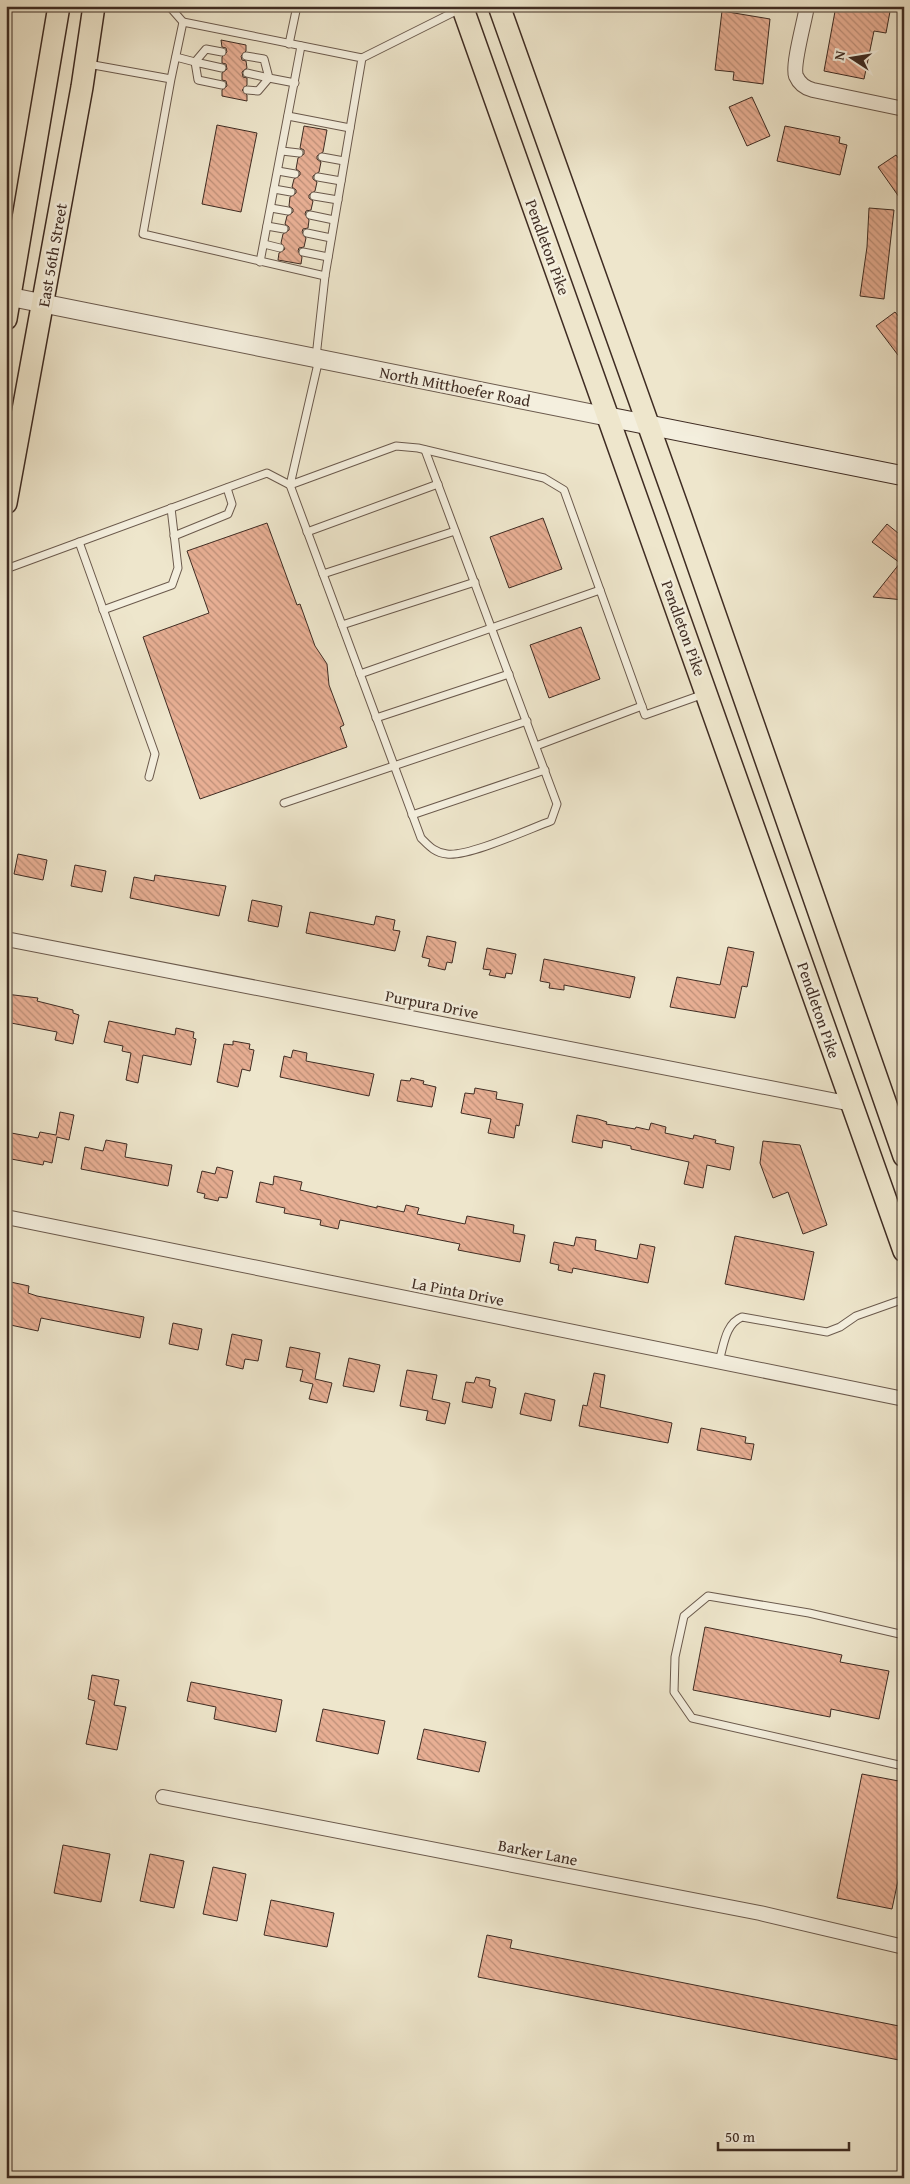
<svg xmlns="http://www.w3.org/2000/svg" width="910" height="2184" font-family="'Gentium Book Plus',serif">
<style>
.building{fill:url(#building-back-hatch);stroke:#3f2c23}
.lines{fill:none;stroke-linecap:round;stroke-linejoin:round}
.service-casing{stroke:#6b5a4d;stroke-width:9}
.minor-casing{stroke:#6b5a4d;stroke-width:16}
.tertiary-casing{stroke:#6b5a4d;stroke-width:20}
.secondary-casing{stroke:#3f2c23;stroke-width:21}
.primary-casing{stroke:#3f2c23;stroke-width:24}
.service{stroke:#f4efde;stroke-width:7}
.minor{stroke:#f4efde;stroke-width:14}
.tertiary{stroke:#f4efde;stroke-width:18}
.secondary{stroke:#f4efde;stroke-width:19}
.primary{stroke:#eee6cc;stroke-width:21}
.labels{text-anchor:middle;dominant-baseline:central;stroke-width:5;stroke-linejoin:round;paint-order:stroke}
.street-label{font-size:16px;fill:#3f2c23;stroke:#f4efde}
</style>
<defs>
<pattern id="building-back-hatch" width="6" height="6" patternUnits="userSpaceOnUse" patternTransform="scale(1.25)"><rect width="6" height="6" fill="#e8af94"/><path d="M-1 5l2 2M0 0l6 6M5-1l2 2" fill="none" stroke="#bd8f78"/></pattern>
</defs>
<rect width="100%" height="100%" fill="#eee6cc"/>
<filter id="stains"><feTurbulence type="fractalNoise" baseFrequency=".004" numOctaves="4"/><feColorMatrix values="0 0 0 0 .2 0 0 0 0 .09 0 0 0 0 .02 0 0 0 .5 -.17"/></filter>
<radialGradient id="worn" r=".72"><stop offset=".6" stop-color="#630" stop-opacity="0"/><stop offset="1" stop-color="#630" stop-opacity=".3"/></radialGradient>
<!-- building -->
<g class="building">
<polygon points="836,6 891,6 886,33 874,31 864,79 824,71"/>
<polygon points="722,11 770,19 763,84 733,80 734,72 715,70"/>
<polygon points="221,40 246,45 246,51 241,56 242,60 246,61 247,68 242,72 243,77 247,78 247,85 242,90 247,95 247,101 222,96 222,90 227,86 226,81 222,80 222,73 227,69 226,64 222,63 222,57 227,52 226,48 222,47"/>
<polygon points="752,97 770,136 747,146 729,107"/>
<polygon points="217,125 257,133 241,212 202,204"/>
<polygon points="304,126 327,130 323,152 317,156 317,159 321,162 319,172 313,176 313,179 317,182 315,191 309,195 309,198 313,201 311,210 306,211 305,214 309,220 308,228 303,229 302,232 306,238 304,247 299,248 298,251 302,257 301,264 278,260 279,253 285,249 281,243 283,234 289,230 289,227 285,224 287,216 293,212 293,209 289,206 290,197 296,193 296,190 292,187 294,179 300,175 300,172 296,169 298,158 304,154 304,150 300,148"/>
<polygon points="785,126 840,137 839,143 847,145 840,175 777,161"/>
<polygon points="896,155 904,166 904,204 878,167"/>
<polygon points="869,208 894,210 884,299 860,296 867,247"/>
<polygon points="895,312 904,323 904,363 876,326"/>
<polygon points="543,518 562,569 509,588 490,537"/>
<polygon points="267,523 297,605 300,604 315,646 327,664 329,685 344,725 340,727 347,747 200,799 143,637 209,613 187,551"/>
<polygon points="887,524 904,538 904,600 873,597 900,563 872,542"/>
<polygon points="581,627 600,679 549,698 530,645"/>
<polygon points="18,854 47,860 43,880 14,874"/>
<polygon points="75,865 106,871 102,892 71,886"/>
<polygon points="155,875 226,886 219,916 130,898 134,877 154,881"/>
<polygon points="252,900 282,906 278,927 248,921"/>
<polygon points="310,912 374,925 376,916 395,920 393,930 400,931 395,951 306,933"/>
<polygon points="427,936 456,942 452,963 447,962 445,970 428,966 430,959 422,957"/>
<polygon points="728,947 754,952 747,987 742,986 735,1018 670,1007 677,977 720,985"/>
<polygon points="487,948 516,954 512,974 506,973 505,978 489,975 491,970 483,969"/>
<polygon points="544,959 635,977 630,998 564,985 564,990 549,988 550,983 540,981"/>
<polygon points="6,994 38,998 37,1001 73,1010 73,1013 79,1015 73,1044 55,1040 57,1032 6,1022"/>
<polygon points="109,1021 175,1035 176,1028 194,1032 193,1038 196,1039 191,1065 143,1055 138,1083 126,1080 131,1053 122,1051 123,1046 104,1042"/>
<polygon points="233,1041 250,1044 249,1049 254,1050 250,1071 242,1069 238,1087 217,1082 224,1044 233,1045"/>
<polygon points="293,1050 307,1053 306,1061 374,1074 369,1096 280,1077 284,1056 291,1058"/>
<polygon points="411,1078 424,1081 423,1084 436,1087 432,1107 397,1101 401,1080 410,1081"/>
<polygon points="475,1088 497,1092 496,1099 523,1104 519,1126 516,1125 514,1138 488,1133 491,1119 461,1113 465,1093 474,1094"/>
<polygon points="60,1112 74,1115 69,1140 57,1137 52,1163 44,1161 43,1165 6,1158 6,1132 38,1138 40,1132 56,1135"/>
<polygon points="577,1115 598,1119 607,1122 606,1124 635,1129 636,1127 649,1130 651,1123 666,1127 665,1133 693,1139 694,1135 716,1140 715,1143 734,1147 730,1170 707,1165 703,1188 684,1184 689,1162 631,1149 631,1146 603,1140 602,1148 572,1142"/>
<polygon points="106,1140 127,1144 125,1157 172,1165 168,1186 81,1169 85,1147 103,1151"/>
<polygon points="763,1141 800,1145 827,1225 803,1234 788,1192 773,1198 760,1163"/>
<polygon points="217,1167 233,1171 227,1198 219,1197 218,1201 204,1198 205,1194 197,1192 202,1171 215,1174"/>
<polygon points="274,1176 302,1182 300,1190 377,1208 377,1206 404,1212 406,1205 419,1208 417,1214 465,1224 467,1216 514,1225 513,1233 525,1235 520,1262 458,1250 460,1244 340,1220 338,1229 320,1225 321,1220 284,1213 285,1208 256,1202 260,1182 273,1185"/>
<polygon points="735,1236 814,1252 804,1300 725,1284"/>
<polygon points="576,1237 596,1240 595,1250 637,1259 640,1244 655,1247 648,1283 573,1268 572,1273 558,1270 559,1265 550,1263 554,1242 574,1246"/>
<polygon points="6,1281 29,1286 28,1293 37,1296 144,1317 140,1338 41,1318 38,1331 6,1324"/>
<polygon points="173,1323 202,1329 198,1350 169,1344"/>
<polygon points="232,1334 262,1340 258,1361 245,1359 243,1369 226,1365"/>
<polygon points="290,1347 320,1353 315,1379 332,1383 327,1403 309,1399 313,1384 300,1381 303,1370 286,1367"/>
<polygon points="349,1358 380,1365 374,1392 343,1386"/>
<polygon points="407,1370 437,1375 432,1399 450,1403 445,1424 426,1420 428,1411 400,1406"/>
<polygon points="594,1373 605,1375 600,1407 672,1423 668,1443 579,1426 583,1405 587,1406"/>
<polygon points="476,1377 490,1380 489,1386 496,1388 492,1408 462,1402 466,1382 474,1383"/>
<polygon points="525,1393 555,1400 551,1421 520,1414"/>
<polygon points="701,1428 746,1437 745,1443 754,1444 751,1460 697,1450"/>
<polygon points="705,1627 842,1655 840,1662 889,1671 879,1719 831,1709 830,1717 693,1690"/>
<polygon points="92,1675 119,1680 114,1705 126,1707 117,1750 86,1744 95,1701 88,1699"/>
<polygon points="191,1682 282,1700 276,1732 214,1719 216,1707 187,1701"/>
<polygon points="323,1709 385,1721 378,1754 316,1741"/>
<polygon points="424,1729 486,1742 479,1772 417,1759"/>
<polygon points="862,1774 904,1782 904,1852 892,1909 837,1898"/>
<polygon points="63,1845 110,1854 101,1902 54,1893"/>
<polygon points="150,1854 184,1861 174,1908 140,1901"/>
<polygon points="213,1867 246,1874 237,1921 203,1914"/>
<polygon points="271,1900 334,1913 327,1947 264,1935"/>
<polygon points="487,1935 512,1940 510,1948 904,2027 904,2061 478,1977"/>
</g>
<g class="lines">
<defs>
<g id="service">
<polyline points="169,6 183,22"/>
<polyline points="289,44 297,6"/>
<polyline points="246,56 264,59 269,78 295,83"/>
<polyline points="176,57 195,62 206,49 222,52"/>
<polyline points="362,58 460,9"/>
<polyline points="88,64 171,79 143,234 325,276 362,58 183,22 171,79"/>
<polyline points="222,68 195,62 198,80 222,85"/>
<polyline points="247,73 269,78 258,91 247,90"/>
<polyline points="288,116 350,128"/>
<polyline points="282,151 299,153"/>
<polyline points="322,157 344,161"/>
<polyline points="278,171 295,174"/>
<polyline points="318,177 341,181"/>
<polyline points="274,189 291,192"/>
<polyline points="314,196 338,200"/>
<polyline points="271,208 288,211"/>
<polyline points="310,215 334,220"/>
<polyline points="267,226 284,229"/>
<polyline points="307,233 331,238"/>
<polyline points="264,244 280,248"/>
<polyline points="303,252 328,257"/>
<polyline points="260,262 301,46"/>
<polyline points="316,357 325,276"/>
<polyline points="319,359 290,485 396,446 418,448 544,478 564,490 645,715 704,694"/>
<polyline points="307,532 438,484"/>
<polyline points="174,536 228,514 232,504 227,488"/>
<polyline points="79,542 155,754 149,777"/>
<path d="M6,569L267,473L290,485L421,838C429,846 435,853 447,854C468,857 529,829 551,821L557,804L425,450"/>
<polyline points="323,574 455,531"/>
<polyline points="103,610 172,585 178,568 171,508"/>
<polyline points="342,625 475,582"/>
<polyline points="360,674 600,590"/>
<polyline points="376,718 509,674"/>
<polyline points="536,746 642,706"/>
<polyline points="284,803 527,721"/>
<polyline points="412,815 545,770"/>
<path d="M719,1361C724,1345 725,1324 742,1317L827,1332L840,1327L856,1316L904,1299"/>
<polyline points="903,1766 692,1718 674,1692 675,1657 684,1616 708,1596 809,1613 904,1635"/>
</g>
<g id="minor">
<path d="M807,6C805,20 792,65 796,76C799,83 805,88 813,90L904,109"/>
<polyline points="6,939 852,1104"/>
<polyline points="6,1217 904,1399"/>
<polyline points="163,1797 760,1913 904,1947"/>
</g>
<polyline id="tertiary" points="11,297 609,417"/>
<polyline id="secondary" points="609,417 904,476"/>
<g id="primary">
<polyline points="462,6 904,1251"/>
<polyline points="499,6 679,511 904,1156"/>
<polyline points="6,319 59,6"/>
<polyline points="6,503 82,87 94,6"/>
</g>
</defs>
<!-- service casing -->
<use href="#service" class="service-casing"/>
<!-- minor casing -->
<use href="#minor" class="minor-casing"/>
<!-- tertiary casing -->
<use href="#tertiary" class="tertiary-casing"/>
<!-- secondary casing -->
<use href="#secondary" class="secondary-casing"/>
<!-- primary casing -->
<use href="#primary" class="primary-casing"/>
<!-- service -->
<use href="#service" class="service"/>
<!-- minor -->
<use href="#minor" class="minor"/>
<!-- tertiary -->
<use href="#tertiary" class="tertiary"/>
<!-- secondary -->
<use href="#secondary" class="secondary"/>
<!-- primary -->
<use href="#primary" class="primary"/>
</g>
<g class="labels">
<!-- street labels -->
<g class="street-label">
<text transform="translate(548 247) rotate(70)">Pendleton Pike</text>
<text transform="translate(52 255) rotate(-80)">East 56th Street</text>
<text transform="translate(455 386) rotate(11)">North Mitthoefer Road</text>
<text transform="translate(684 628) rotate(70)">Pendleton Pike</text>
<text transform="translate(432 1004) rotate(11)">Purpura Drive</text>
<text transform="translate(819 1010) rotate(71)">Pendleton Pike</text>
<text transform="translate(458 1291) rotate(11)">La Pinta Drive</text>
<text transform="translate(538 1852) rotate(11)">Barker Lane</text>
</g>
</g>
<!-- margin -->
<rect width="910" height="2184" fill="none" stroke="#eee6cc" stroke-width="25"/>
<rect x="8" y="8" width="895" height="2169" fill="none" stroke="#3f2c23" stroke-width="2.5"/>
<rect x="12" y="12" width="885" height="2159" fill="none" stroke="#3f2c23"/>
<!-- north arrow -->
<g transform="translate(852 58) rotate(282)" stroke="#f4efde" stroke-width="4" paint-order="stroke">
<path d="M0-4L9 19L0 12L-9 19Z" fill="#3f2c23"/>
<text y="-8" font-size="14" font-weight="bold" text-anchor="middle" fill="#3f2c23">N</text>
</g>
<!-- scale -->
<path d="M718 2142v8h131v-8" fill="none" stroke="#3f2c23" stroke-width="2.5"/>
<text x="725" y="2142" font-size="15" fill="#3f2c23" stroke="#f4efde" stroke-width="4" paint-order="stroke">50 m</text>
<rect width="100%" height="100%" filter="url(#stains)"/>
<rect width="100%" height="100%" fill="url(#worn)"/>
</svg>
